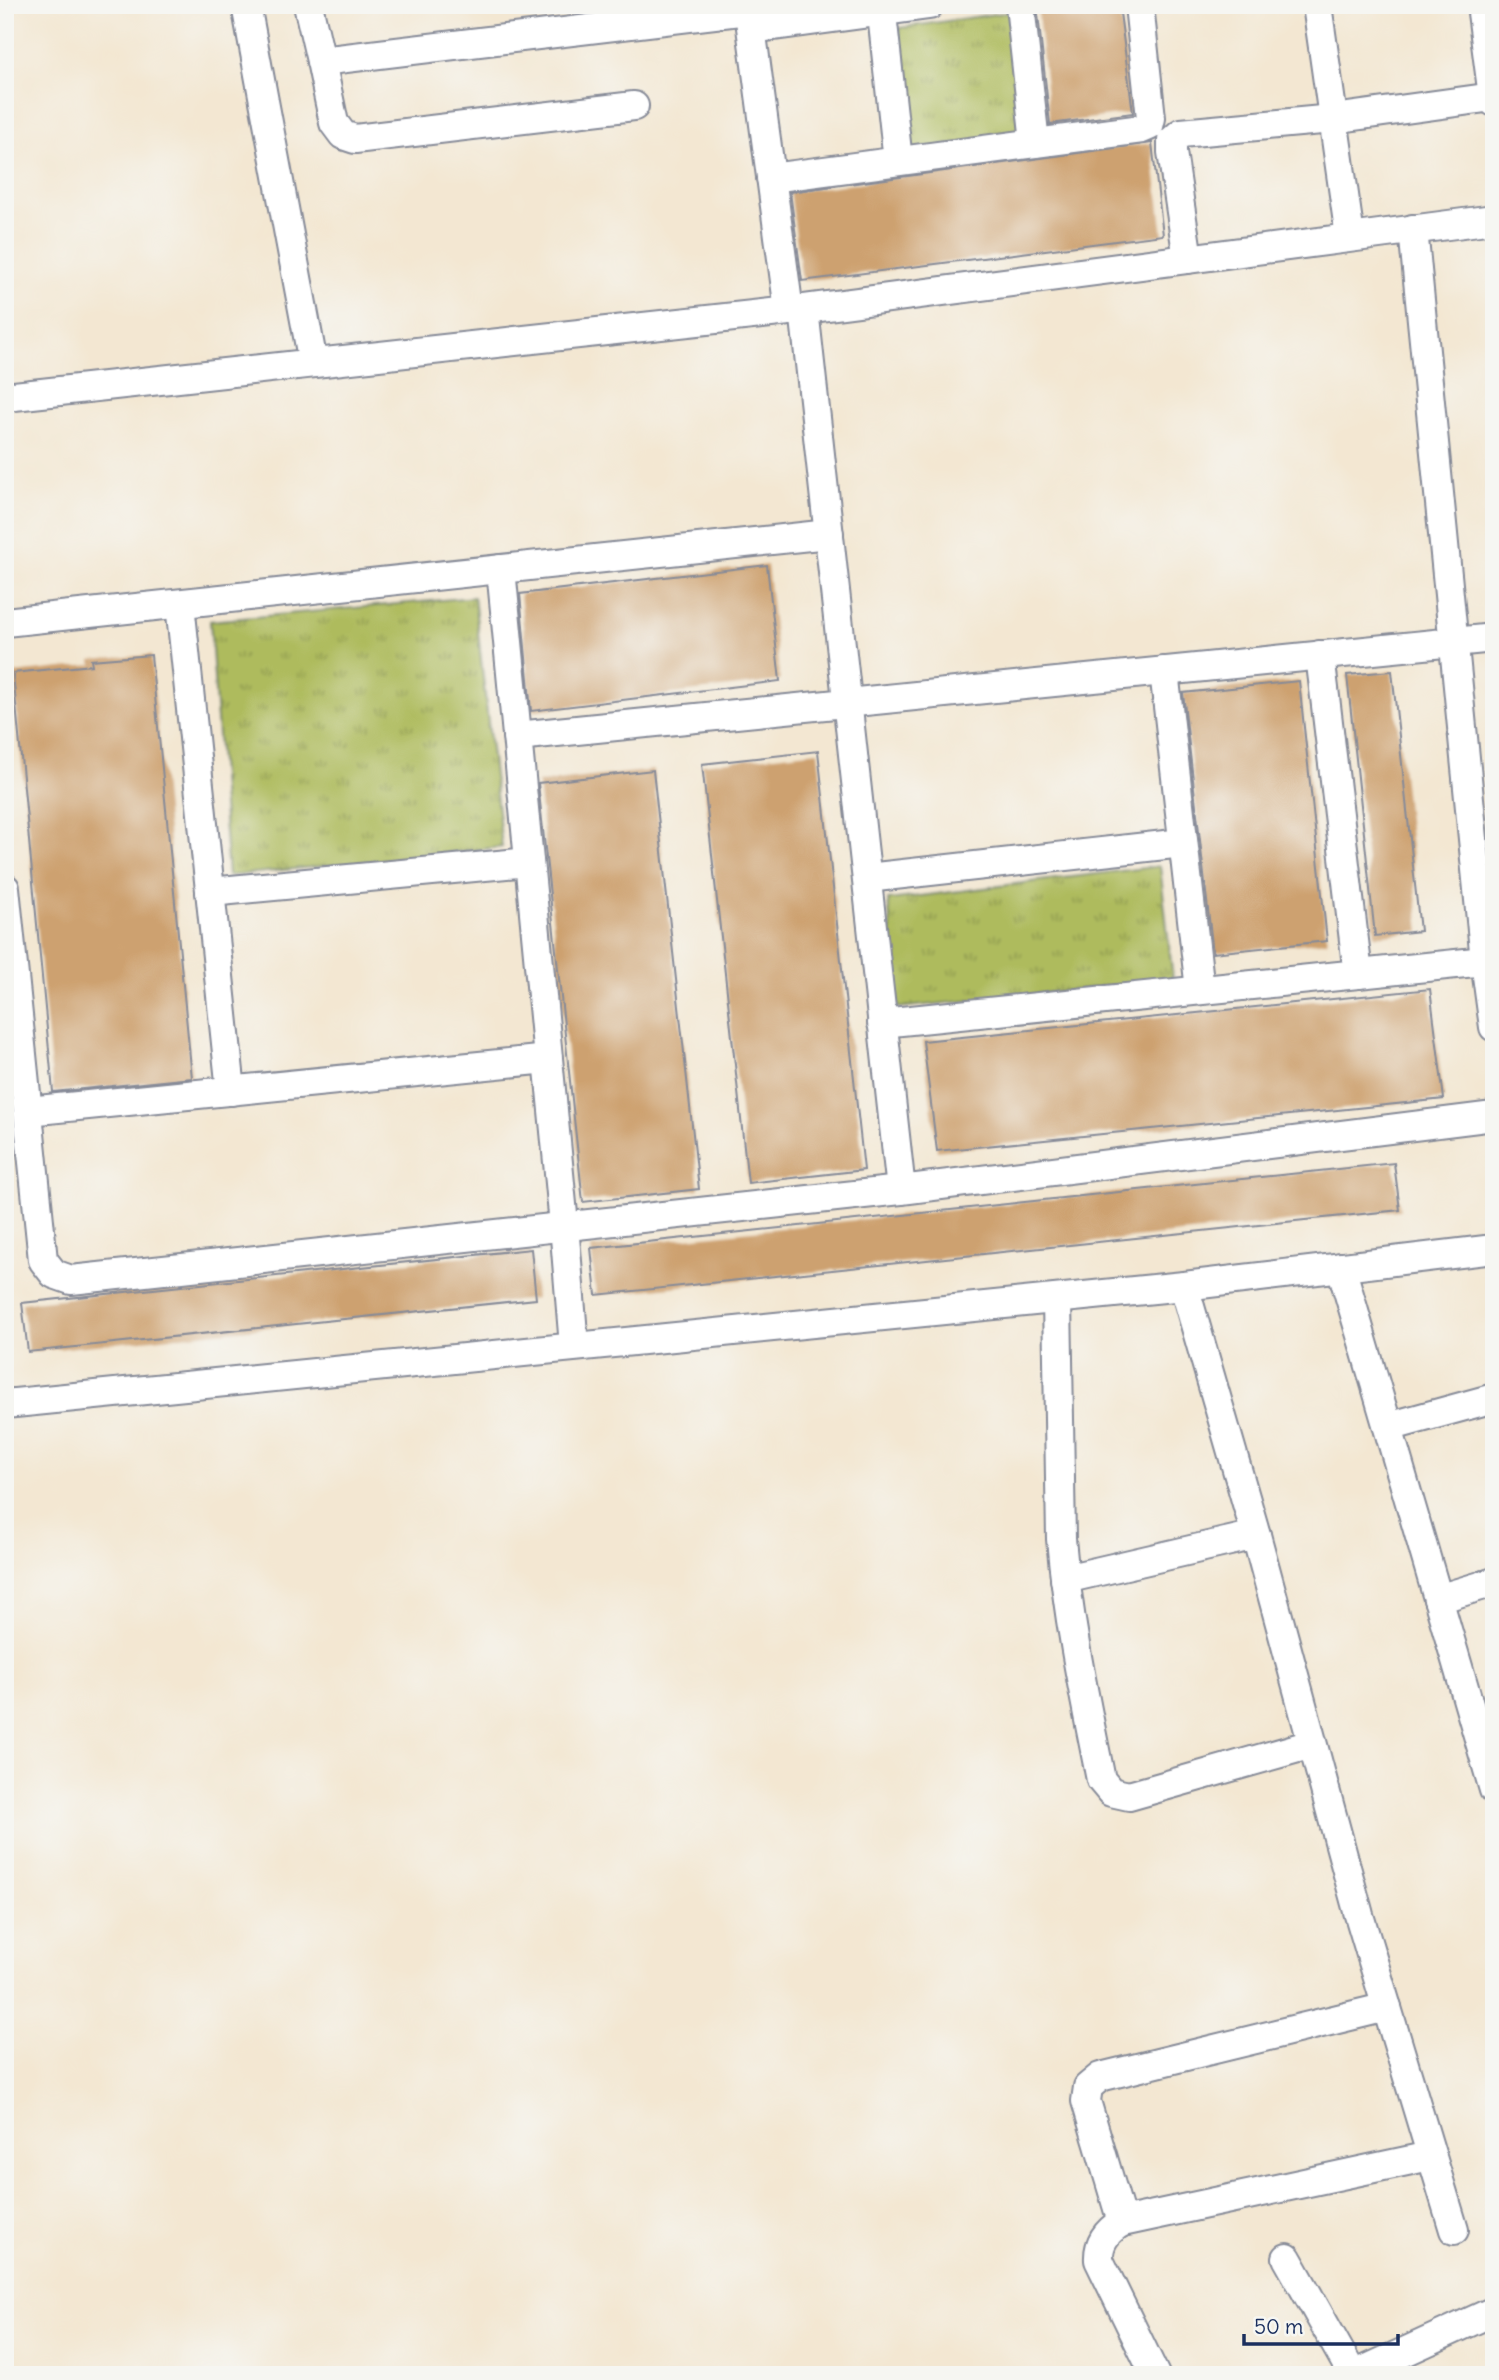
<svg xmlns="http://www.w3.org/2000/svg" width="1499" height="2380" font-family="Delius,sans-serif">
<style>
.grass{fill:url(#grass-tufts);stroke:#64755e;stroke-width:2}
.building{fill:#cda170}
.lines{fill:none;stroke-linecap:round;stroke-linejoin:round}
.minor-casing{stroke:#878b98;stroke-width:32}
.minor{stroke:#fff;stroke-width:28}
</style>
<defs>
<pattern id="grass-tufts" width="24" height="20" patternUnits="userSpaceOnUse" patternTransform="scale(1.75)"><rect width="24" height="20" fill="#aebb5d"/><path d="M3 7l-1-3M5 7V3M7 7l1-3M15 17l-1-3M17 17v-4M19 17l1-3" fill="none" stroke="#8d9850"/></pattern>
</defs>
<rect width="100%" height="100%" fill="#f6f6f2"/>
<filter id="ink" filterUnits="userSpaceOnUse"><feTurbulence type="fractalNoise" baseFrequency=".0143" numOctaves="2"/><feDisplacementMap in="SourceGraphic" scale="14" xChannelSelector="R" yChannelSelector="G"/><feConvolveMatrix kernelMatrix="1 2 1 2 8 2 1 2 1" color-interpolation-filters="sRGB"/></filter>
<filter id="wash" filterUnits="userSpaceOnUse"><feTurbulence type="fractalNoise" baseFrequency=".00686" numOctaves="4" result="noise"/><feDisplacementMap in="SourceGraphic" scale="28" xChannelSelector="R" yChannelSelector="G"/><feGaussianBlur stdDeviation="1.57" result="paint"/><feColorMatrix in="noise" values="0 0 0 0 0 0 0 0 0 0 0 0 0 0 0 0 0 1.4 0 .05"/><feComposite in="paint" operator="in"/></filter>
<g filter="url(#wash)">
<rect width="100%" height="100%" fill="#f3e7d2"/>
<!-- grass -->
<g class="grass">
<polygon points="1009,12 1024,136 909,150 899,28"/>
<polygon points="474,597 502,847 228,876 210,621"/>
<polygon points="1160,866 1173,980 898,1008 888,900"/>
</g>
<g id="blocks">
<!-- building -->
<g class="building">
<polygon points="1037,5 1119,5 1133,113 1050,124"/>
<polygon points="1152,143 1163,235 802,281 790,192"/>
<polygon points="767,565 780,681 531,711 520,594"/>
<polygon points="151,655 192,1078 53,1092 13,673 92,665 91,660"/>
<polygon points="1392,671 1420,931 1375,936 1347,675"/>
<polygon points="1299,681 1327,941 1213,953 1183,693"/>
<polygon points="818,751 864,1170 748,1183 702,764"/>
<polygon points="653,770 699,1189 583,1202 538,783"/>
<polygon points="1430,989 1444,1099 937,1151 923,1041"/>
<polygon points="1394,1163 1400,1210 596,1295 591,1248"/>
<polygon points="531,1249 536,1299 28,1352 22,1303"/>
</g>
</g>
</g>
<g filter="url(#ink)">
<use href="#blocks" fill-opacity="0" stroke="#878b98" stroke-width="2"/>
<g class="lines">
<defs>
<g id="minor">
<polyline points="246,5 313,363"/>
<polyline points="308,5 321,61 748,10"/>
<polyline points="748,5 789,311"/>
<polyline points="881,5 898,161"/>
<polyline points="1020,5 1035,143"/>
<polyline points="1317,5 1350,237"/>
<polyline points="1481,5 1493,97"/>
<polyline points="752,29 929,5"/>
<polyline points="321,61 334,123 343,135 355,139 634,106"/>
<polyline points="771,178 1142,129 1149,126 1151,118 1139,5"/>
<polyline points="1413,229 1485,961 1494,1027"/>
<polyline points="1188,259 1172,152 1172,141 1181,133 1333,119 1493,97 1494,102"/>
<polyline points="804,309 901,1190 1494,1116"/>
<polyline points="5,397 789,311 1494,219"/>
<polyline points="501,569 564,1225 574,1346"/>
<polyline points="180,604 231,1091"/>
<polyline points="5,622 829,534"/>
<polyline points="1320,655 1358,974"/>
<polyline points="1164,671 1200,990"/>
<polyline points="517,736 1494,638"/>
<polyline points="867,878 1183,843"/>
<polyline points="5,888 43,1260 54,1274 71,1280 901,1190"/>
<polyline points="210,892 529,862"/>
<polyline points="882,1023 1485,961"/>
<polyline points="28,1111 548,1059"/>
<polyline points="1341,1267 1494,1790"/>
<polyline points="1184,1286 1256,1535 1359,1915 1454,2230"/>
<path d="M1057,1299L1061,1539C1068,1620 1085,1700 1101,1780L1111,1792L1129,1796L1312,1744"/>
<polyline points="5,1404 1184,1286 1494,1249"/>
<polyline points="1388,1427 1494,1398"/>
<polyline points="1065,1579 1256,1535"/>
<polyline points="1438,1599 1494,1582"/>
<polyline points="1387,2007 1100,2077 1088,2087 1086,2101 1122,2222 1430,2156"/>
<path d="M1122,2222C1107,2231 1098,2242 1099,2260L1155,2375"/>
<polyline points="1287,2258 1353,2375"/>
<polyline points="1354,2375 1494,2311"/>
</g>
</defs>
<!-- minor casing -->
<use href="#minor" class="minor-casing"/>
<!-- minor -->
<use href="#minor" class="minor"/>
</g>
</g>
<!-- margin -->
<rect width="1499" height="2380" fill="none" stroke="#f6f6f2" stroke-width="28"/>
<!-- scale -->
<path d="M1244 2334v10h154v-10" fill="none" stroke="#1b2f5e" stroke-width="3.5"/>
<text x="1254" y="2334" font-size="21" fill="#1b2f5e" stroke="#f6f6f2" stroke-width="5" paint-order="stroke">50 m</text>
</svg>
